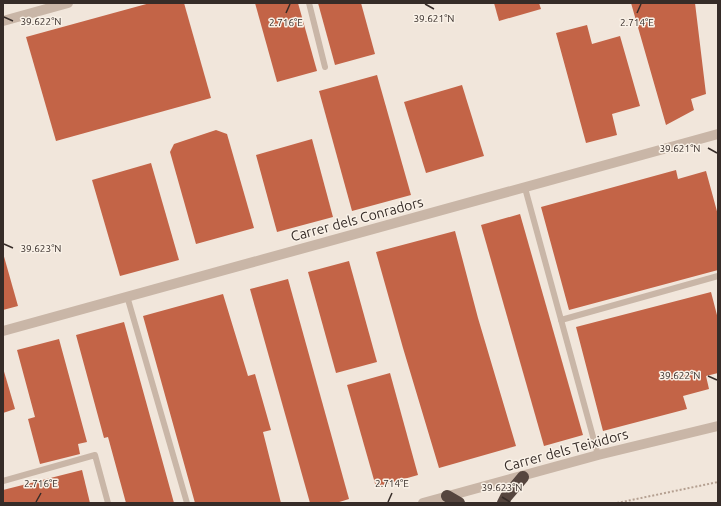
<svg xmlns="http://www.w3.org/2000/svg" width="721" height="506" font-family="Ubuntu,sans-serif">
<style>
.building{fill:#c36447}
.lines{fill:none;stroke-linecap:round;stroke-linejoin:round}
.path{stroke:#b5a091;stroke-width:2;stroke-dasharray:2 2;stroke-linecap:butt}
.service{stroke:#c9b6a7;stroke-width:6}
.minor{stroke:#c9b6a7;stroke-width:10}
.motorway{stroke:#56463f;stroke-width:12}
.ticks{fill:none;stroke:#362c28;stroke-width:1.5}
.labels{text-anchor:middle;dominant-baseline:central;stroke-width:3;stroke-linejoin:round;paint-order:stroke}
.street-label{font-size:14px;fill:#362c28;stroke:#f9f1e7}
.ticks-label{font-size:10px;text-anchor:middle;fill:#362c28;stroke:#f9f1e7;stroke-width:3;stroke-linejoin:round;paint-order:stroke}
</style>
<rect width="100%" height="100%" fill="#f1e6db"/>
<!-- building -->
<g class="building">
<polygon points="150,3 184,3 211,98 56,141 26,37"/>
<polygon points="255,3 298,3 317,71 277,82"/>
<polygon points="318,3 361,3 375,54 335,65"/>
<polygon points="494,3 539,3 541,9 499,21"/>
<polygon points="631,3 695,3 706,94 691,99 694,110 666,125"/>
<polygon points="587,25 592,44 620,36 640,106 612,114 617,135 586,143 556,33"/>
<polygon points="377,75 411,195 352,211 319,91"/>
<polygon points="462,85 484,156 426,173 404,102"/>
<polygon points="216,130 227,134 254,228 196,244 170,152 174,144"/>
<polygon points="312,139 333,217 277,232 256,155"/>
<polygon points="151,163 179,260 120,276 92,180"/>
<polygon points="676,170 678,179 706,171 718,215 718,270 569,310 541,207"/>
<polygon points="520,214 583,435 544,446 481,225"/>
<polygon points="455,231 478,318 516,446 439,468 403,348 376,252"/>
<polygon points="3,253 18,306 3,310"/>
<polygon points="349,261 377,362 336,373 308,272"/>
<polygon points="288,279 349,499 336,503 310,503 250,289"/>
<polygon points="711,292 718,319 718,373 706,376 709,389 683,396 687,409 603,431 576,327"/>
<polygon points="223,294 248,376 255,374 271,430 263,432 281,503 195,503 143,316"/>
<polygon points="124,322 174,503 126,503 108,437 104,438 76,335"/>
<polygon points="59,339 87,442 78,444 80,454 40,464 28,419 35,417 17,350"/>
<polygon points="3,368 15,409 3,413"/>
<polygon points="390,373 418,475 376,487 347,385"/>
<polygon points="82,470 90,503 3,503 3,490"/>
</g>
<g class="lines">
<!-- path -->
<polyline class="path" points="617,503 718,482"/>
<!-- service -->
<g class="service">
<polyline points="309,3 325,67"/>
<polyline points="525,188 598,455"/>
<polyline points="127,296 187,503"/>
<polyline points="561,320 718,276"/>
<polyline points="3,481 95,455 108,503"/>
</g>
<!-- minor -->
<g class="minor">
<polyline points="3,21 68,3"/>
<polyline points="3,331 718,134"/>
<polyline points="423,503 598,455 718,426"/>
</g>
<!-- motorway -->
<g class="motorway">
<polyline points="447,496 459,503"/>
<polyline points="503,503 506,497 523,477"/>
</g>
</g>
<!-- ticks -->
<path class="ticks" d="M425,4L434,9M286,13L290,4M637,13L641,4M4,17L13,21M708,148L717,153M4,244L13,248M708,376L717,380M502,497L510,502M36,502L41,493M388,502L392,493"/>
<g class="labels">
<!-- street labels -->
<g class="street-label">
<text transform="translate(357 219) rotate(-15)">Carrer dels Conradors</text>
<text transform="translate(566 450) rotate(-15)">Carrer dels Teixidors</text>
</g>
</g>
<g class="ticks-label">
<text x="434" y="22">39.621°N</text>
<text x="41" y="25">39.622°N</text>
<text x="286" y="26">2.716°E</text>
<text x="637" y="26">2.714°E</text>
<text x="680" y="152">39.621°N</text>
<text x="41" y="252">39.623°N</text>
<text x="680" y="379">39.622°N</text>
<text x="41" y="487">2.716°E</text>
<text x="392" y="487">2.714°E</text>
<text x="502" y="491">39.623°N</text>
</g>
<!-- border -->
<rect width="721" height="506" fill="none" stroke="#362c28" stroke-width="8"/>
</svg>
